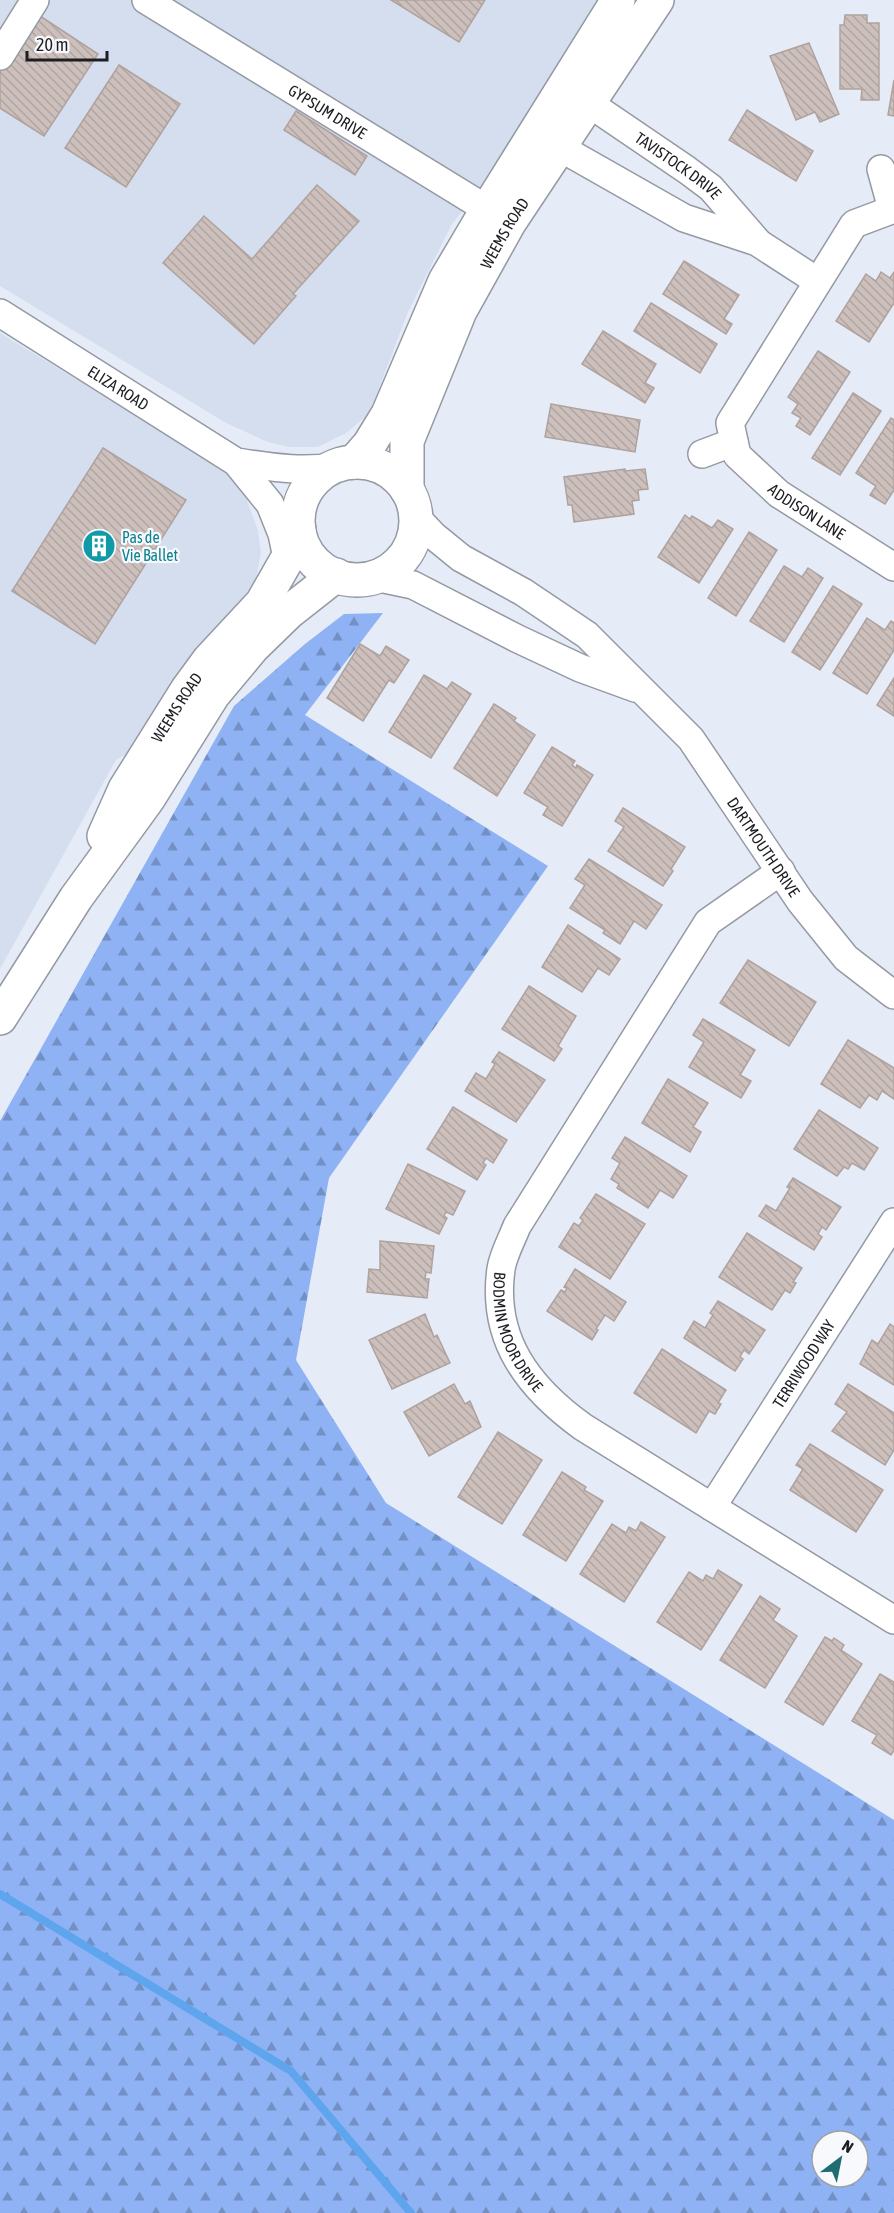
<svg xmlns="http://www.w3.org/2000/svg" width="894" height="2213" font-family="'Asap Condensed',sans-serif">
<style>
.built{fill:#d4deef}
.forest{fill:url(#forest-firs);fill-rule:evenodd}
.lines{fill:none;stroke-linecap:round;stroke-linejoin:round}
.stream{stroke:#5ea5ee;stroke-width:8}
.building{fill:url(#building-back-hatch);stroke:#afa29e;stroke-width:1.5}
.minor-casing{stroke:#9499a3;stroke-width:30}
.tertiary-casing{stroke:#9499a3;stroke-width:36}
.minor{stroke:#fff;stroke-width:27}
.tertiary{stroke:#fff;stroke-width:33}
.labels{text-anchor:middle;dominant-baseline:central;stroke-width:4.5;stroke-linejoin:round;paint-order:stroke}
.street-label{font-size:16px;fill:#1c1e22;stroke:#f7f9fd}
.culture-label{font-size:16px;fill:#0d838f;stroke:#f7f9fd;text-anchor:start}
</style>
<defs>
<pattern id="forest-firs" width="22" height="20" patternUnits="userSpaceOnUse" patternTransform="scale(1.5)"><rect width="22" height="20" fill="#8eb2f4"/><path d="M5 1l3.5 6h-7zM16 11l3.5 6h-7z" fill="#7390c5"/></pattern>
<pattern id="building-back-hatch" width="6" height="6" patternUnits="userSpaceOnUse" patternTransform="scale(1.5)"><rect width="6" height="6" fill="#cdc0bc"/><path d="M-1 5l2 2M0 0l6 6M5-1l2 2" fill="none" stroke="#afa5a1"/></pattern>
</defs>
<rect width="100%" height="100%" fill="#e6ecf7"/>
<!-- built -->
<g class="built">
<polygon points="0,0 610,0 503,160 452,224 408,312 374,401 364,418 346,433 318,447 288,447 268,442 226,423 0,286"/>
<polygon points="0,333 240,479 251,495 247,500 258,531 261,553 256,579 239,603 208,636 182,669 128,753 116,760 0,969"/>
</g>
<!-- forest -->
<path class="forest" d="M383,613L305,715L548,866L329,1178L296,1360L386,1503L894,1820V2213H0V1121L234,706L305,644L344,614ZM822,2141H858V2177H822Z"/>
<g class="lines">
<!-- stream -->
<polyline class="stream" points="0,1894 291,2071 411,2213"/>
</g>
<!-- building -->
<g class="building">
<polygon points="391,0 485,0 459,42"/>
<polygon points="37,14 98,54 44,136 0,108 0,71"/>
<polygon points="845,15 867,15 867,23 879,23 879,100 861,100 862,89 840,89 840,25 844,25"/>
<polygon points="809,43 839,114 820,122 815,112 796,120 770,56"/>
<polygon points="119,65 180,104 126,187 65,148"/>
<polygon points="894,80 894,116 888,115"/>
<polygon points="747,110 813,151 796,181 729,140"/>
<polygon points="296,111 367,156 355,175 284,130"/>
<polygon points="317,185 359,221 293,294 296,296 254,344 163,263 204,216 252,259"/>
<polygon points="684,261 739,295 724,319 732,324 726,334 663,294"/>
<polygon points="881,272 890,278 894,272 894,303 869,342 836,321 866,274 876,281"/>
<polygon points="651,303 717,344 700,373 634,331"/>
<polygon points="603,331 656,364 645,383 654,388 645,403 582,364"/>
<polygon points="818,351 850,372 810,435 796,426 801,418 792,413 798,404 788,397"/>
<polygon points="853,393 881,411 840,475 812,458"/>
<polygon points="551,404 640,420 635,452 545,437"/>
<polygon points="891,418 894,420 894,490 885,504 870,495 876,486 856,473"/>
<polygon points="103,448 186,500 95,644 12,591"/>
<polygon points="625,469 625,471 645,469 648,489 638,490 639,500 632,501 634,514 574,522 572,505 568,505 564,477"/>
<polygon points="685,515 690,519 692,516 712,528 718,520 733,529 699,583 658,557"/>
<polygon points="749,532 777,550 736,616 708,598"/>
<polygon points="784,566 802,577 808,568 823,578 784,642 750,621"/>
<polygon points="833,586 862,604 820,670 792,652"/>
<polygon points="867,618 885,630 891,621 894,623 894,650 867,694 833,673"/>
<polygon points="360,644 380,656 386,646 409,660 394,683 389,680 363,721 327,698"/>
<polygon points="424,675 447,689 452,682 471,694 431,758 389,732"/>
<polygon points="894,678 894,716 877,705"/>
<polygon points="494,704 516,718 514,721 535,735 497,796 454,768"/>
<polygon points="552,747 575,761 572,765 576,768 577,765 593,775 562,826 543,815 548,807 524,793"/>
<polygon points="623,808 685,847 671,869 673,871 663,886 608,851 624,827 615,821"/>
<polygon points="589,859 662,905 646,929 634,921 620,944 603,933 605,930 570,908 585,885 575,879"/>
<polygon points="568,925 620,959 609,975 598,968 582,992 542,967"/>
<polygon points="748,960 816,1002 789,1046 720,1003"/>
<polygon points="529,986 576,1016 558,1046 562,1049 554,1061 502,1029"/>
<polygon points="703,1019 755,1050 740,1075 751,1081 741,1098 689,1067 704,1042 693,1035"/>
<polygon points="848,1040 894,1068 894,1099 882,1091 877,1100 869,1095 860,1108 821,1084"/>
<polygon points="499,1052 545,1080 516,1122 465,1091 476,1073 486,1079 495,1064 492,1062"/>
<polygon points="668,1079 708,1103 693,1127 701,1132 690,1152 642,1123"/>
<polygon points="453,1107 507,1140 493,1163 486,1158 483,1163 486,1165 477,1180 427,1149"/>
<polygon points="819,1110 878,1148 864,1170 852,1163 848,1169 844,1167 837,1176 794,1149"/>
<polygon points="625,1137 687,1176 673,1198 660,1190 648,1208 617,1188 619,1184 611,1179 620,1163 612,1158"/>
<polygon points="408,1164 465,1191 453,1215 446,1212 444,1216 447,1218 439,1234 386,1209"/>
<polygon points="793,1178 841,1207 826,1230 822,1227 818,1234 822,1237 814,1250 759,1216 766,1205 776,1211 790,1188 787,1187"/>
<polygon points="596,1194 645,1224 610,1279 559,1247 574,1223 579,1226 583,1220 580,1218"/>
<polygon points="747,1233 802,1268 793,1282 796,1283 790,1293 785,1290 772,1310 719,1277"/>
<polygon points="380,1241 434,1246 431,1273 426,1272 425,1279 429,1279 427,1298 367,1292 369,1269 380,1270"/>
<polygon points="575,1269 626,1302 614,1321 605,1315 596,1329 598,1330 592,1340 547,1311 561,1290 565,1292 567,1288 564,1287"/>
<polygon points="718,1301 765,1330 749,1354 744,1350 740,1357 743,1359 735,1371 684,1338 694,1321 705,1328 713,1315 710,1313"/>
<polygon points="425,1314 434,1337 437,1335 450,1363 392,1389 369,1340"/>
<polygon points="890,1324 894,1327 894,1385 860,1364 872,1340 878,1344"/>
<polygon points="662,1349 726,1390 718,1403 721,1404 715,1414 709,1411 696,1433 634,1393"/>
<polygon points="454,1384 465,1404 470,1401 481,1427 429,1456 404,1412"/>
<polygon points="848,1384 894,1413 894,1450 885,1465 832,1431 847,1412 835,1404"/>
<polygon points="498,1432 542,1460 502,1524 458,1497"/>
<polygon points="810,1444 883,1490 856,1532 790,1490 803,1469 796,1465"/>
<polygon points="562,1472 586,1487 584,1490 603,1501 566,1561 523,1535"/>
<polygon points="641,1522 665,1537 624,1602 580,1574 612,1524 626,1533 629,1527 636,1531"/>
<polygon points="718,1570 742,1585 701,1650 657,1622 689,1572 703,1581 706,1575 713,1579"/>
<polygon points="760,1596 780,1609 773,1620 797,1636 765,1688 720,1660"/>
<polygon points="825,1637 832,1641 834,1638 844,1645 841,1650 862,1664 823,1725 785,1702"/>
<polygon points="880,1674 894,1682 894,1750 891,1755 872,1743 877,1735 852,1721"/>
</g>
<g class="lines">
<defs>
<g id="minor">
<path id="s1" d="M146,0L503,219"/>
<polyline points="0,56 35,0"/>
<path id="s2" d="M587,102L687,170L711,188L757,241"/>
<polyline points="559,147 684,218 757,242 817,281"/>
<polyline points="881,169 892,209"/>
<path id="s3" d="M894,209L854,224L730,423L737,455L779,494L894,567"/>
<path id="s4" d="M0,313L236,462L270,504L282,534L287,558"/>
<polyline points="702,454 734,442"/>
<path d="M236,462C273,467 297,472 334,467"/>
<path id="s5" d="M416,517L434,536L461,558L523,592L587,635L691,739L800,901L846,958L894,995"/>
<polyline points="375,577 413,585 518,639 580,668 635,688"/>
<path id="s6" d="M781,871L708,922L517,1226C512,1239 503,1255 501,1269C491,1340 529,1388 583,1427L894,1620"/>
<path id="s7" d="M712,1507L894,1222"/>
</g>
<g id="tertiary">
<polyline points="354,462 369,445 388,414 445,281 487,210 618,0"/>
<circle cx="357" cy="521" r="59"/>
<path id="s8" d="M407,490V441L460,311L509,223L657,0"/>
<path id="s9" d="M104,836L125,789L187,690L209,660L262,603L290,554L299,530"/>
<polyline points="0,1018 76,898 148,799 213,695 253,647 289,612 336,575"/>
</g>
</defs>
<!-- minor casing -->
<use href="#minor" class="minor-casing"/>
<!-- tertiary casing -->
<use href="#tertiary" class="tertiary-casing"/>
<!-- minor -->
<use href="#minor" class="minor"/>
<!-- tertiary -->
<use href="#tertiary" class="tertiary"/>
</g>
<!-- icons -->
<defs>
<symbol id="building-disc" viewBox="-11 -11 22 22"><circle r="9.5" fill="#0f9aa8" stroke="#f7f9fd"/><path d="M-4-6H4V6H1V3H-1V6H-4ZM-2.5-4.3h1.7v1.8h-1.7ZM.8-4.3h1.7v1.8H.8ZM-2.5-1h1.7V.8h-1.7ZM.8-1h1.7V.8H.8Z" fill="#fff"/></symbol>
</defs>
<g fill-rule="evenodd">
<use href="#building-disc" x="80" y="527" width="38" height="38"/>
</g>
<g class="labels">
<!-- street labels -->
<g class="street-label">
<text stroke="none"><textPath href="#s1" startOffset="213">GYPSUM DRIVE</textPath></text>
<text stroke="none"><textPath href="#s2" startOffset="111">TAVISTOCK DRIVE</textPath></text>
<text stroke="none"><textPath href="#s8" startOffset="279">WEEMS ROAD</textPath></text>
<text stroke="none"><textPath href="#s4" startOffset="140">ELIZA ROAD</textPath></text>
<text stroke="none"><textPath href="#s3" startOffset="400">ADDISON LANE</textPath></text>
<text stroke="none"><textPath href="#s9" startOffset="148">WEEMS ROAD</textPath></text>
<text stroke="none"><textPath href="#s5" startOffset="486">DARTMOUTH DRIVE</textPath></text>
<text stroke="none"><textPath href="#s6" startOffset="561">BODMIN MOOR DRIVE</textPath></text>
<text stroke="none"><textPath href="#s7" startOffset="170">TERRIWOOD WAY</textPath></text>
</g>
<!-- culture labels -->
<g class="culture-label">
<text x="122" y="537">Pas de<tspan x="122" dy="18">Vie Ballet</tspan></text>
</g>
</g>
<!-- north arrow -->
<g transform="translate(840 2159) rotate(32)"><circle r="28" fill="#f7f9fd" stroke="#9fa1a5" stroke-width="1.5"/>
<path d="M0-4.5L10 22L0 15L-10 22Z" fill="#206c70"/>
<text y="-9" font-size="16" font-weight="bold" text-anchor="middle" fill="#1c1e22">N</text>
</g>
<!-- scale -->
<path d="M27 51v9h80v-9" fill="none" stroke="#1c1e22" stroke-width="3"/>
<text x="36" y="51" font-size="18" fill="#1c1e22" stroke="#f7f9fd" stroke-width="4.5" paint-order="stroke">20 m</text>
</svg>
